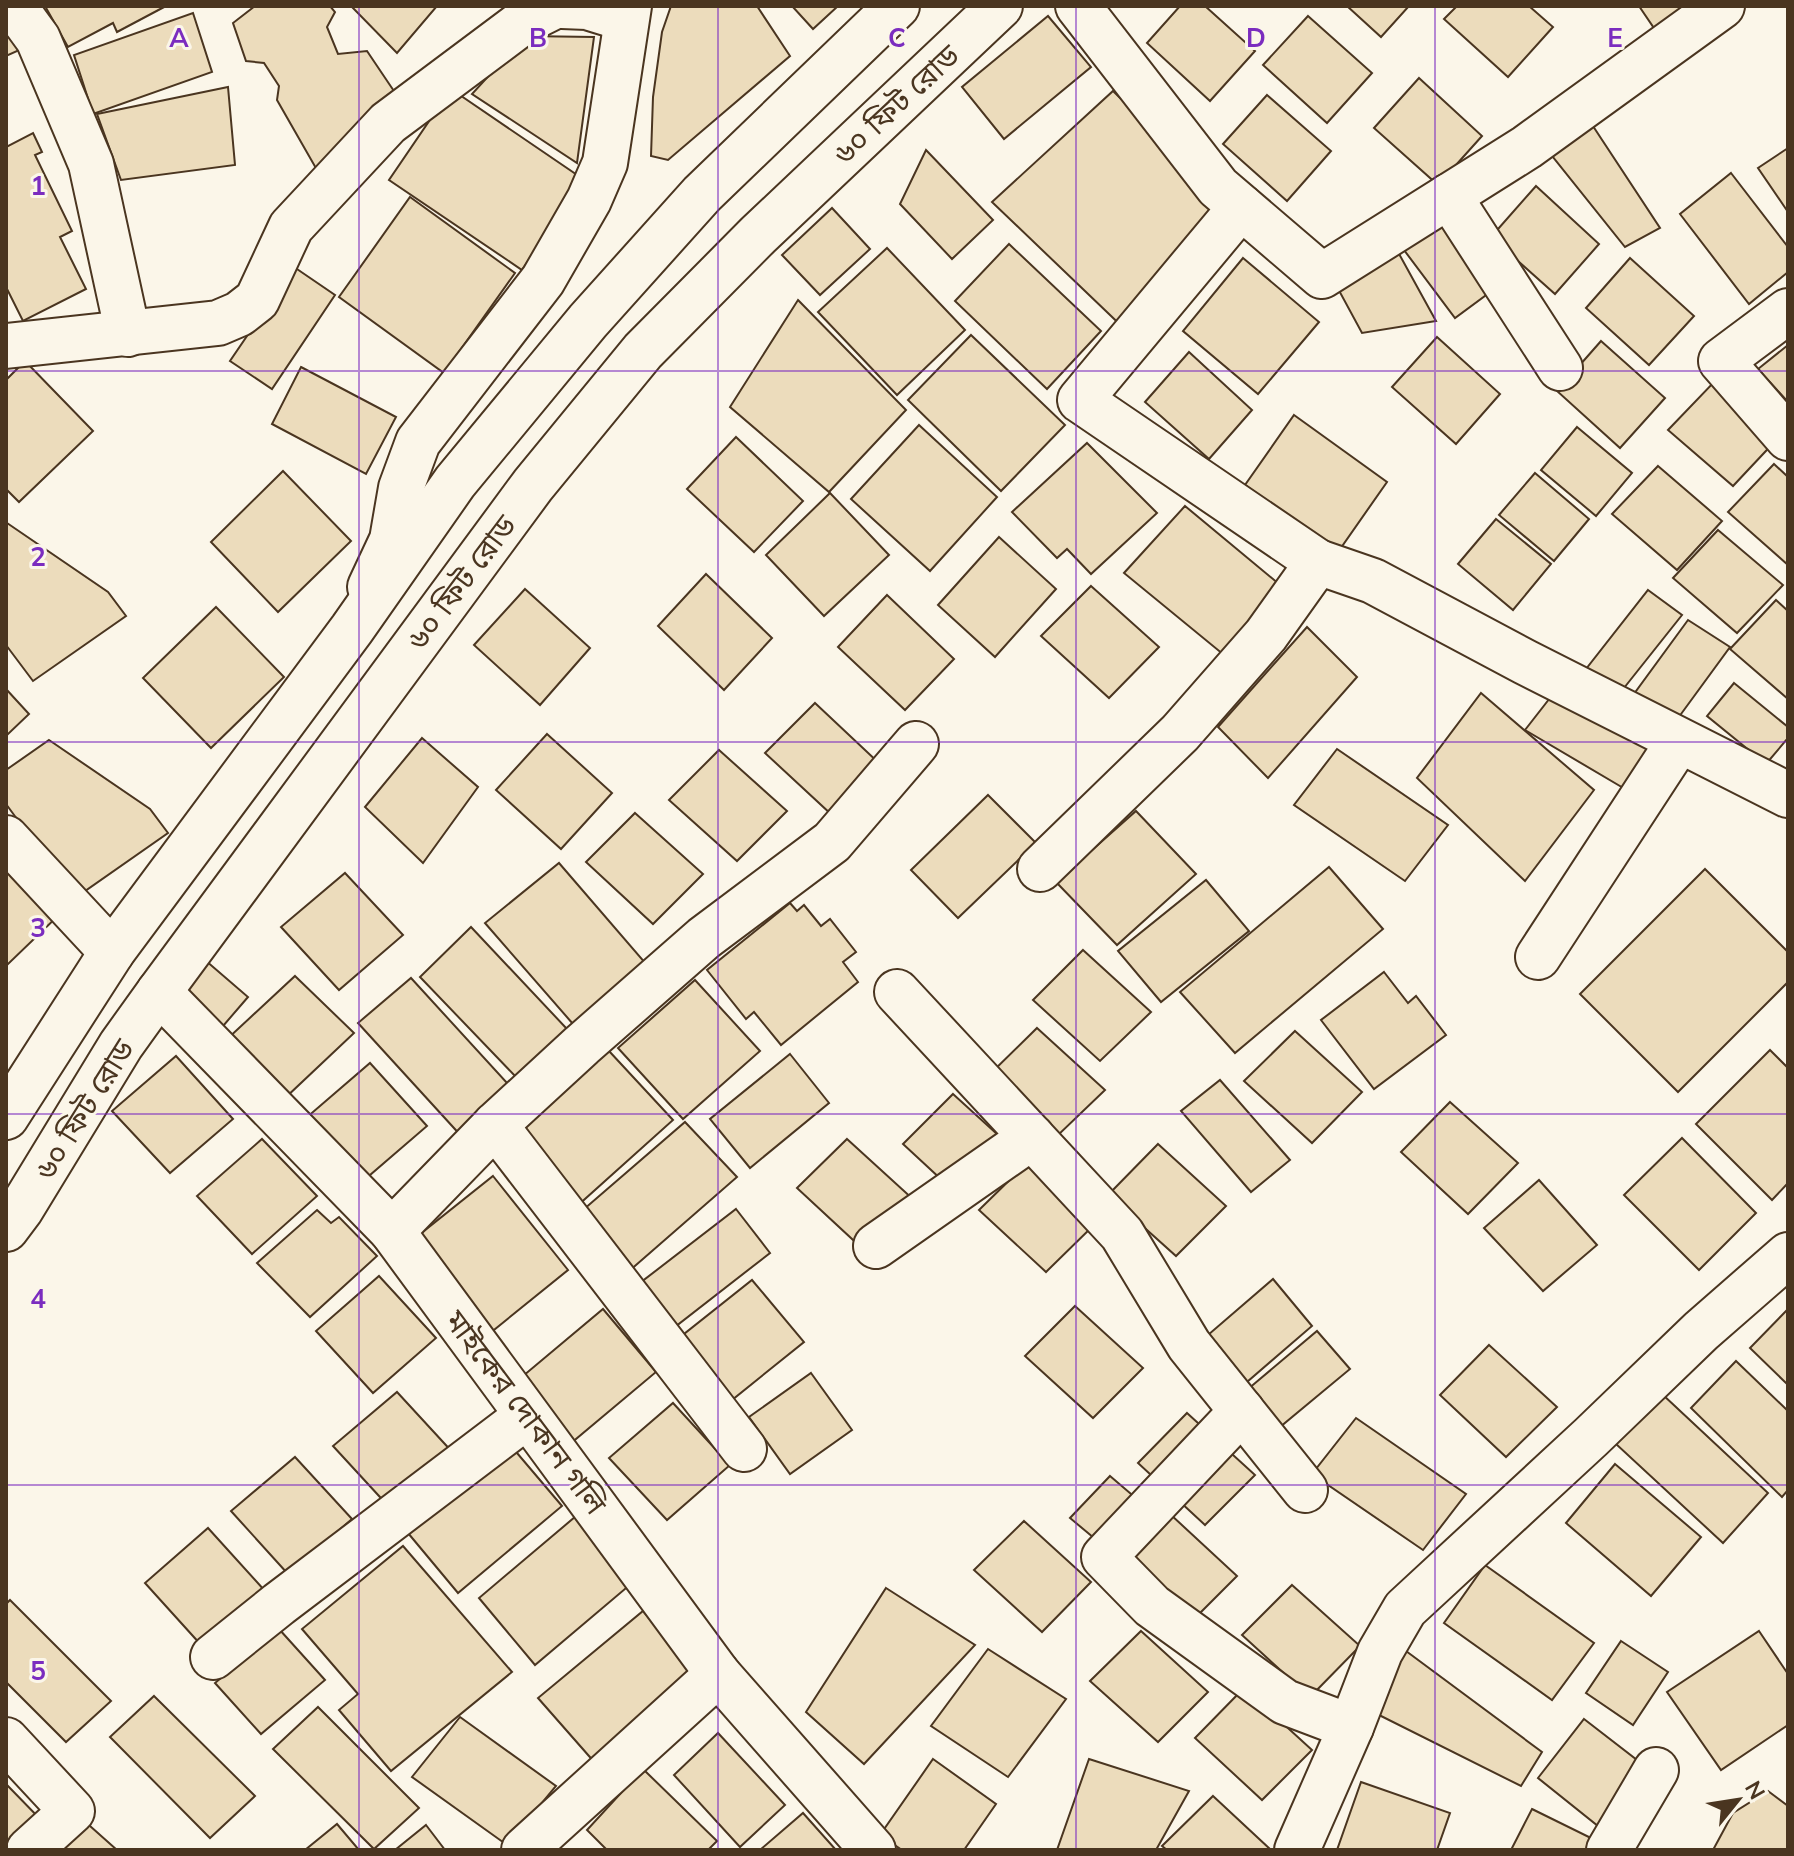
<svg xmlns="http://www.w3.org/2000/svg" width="1794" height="1856" font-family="Mulish,'Noto Sans Bengali',sans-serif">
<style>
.building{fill:#ecdcbc;stroke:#4a3520;stroke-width:2}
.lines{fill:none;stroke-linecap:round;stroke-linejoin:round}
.minor-casing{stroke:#4a3520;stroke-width:48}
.tertiary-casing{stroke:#4a3520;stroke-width:48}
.minor{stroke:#fbf6e9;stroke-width:44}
.tertiary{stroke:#fbf6e9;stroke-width:44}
.grid{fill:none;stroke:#7b2cbf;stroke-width:2;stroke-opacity:0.55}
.labels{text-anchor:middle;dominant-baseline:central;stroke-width:6;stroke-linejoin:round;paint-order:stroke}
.street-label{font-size:30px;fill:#4a3520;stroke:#fbf6e9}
.grid-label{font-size:26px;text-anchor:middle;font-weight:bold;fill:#7b2cbf;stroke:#fbf6e9;stroke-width:6;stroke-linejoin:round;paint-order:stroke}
</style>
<rect width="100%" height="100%" fill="#fbf6e9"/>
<!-- building -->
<g class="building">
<polygon points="45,6 166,6 117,32 113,23 68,47"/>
<polygon points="255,6 330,6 335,12 327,27 338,54 367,51 402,103 321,177 277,100 279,86 264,63 246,61 233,23"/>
<polygon points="351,6 437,6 397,53"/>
<polygon points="671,6 757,6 790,56 668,160 651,156 653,97 662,32"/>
<polygon points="792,6 838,6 813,29"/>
<polygon points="1180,6 1205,6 1255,51 1210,101 1147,43"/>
<polygon points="1347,6 1409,6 1381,37"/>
<polygon points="1457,6 1529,6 1553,27 1508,77 1444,19"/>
<polygon points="1639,6 1698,6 1658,34"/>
<polygon points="193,13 212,72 93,114 74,55"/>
<polygon points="1048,16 1091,67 1004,139 962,87"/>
<polygon points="1308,16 1372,73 1327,123 1263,65"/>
<polygon points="6,27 24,48 6,56"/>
<polygon points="525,36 594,37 577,163 472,94"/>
<polygon points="1419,78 1482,136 1438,185 1374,128"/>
<polygon points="228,87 235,165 121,180 97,114"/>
<polygon points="451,89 583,179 522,270 389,180"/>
<polygon points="1113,91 1244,219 1132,336 992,202"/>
<polygon points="1267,95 1331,151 1287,201 1223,144"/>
<polygon points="1587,117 1660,228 1625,247 1549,152"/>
<polygon points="33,133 42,152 35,155 72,231 60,237 86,289 23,321 6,287 6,147"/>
<polygon points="1788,148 1788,212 1758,168"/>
<polygon points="926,150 993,220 952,259 900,204"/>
<polygon points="1731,173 1788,247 1788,272 1749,304 1680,214"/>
<polygon points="1536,186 1599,244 1555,294 1491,237"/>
<polygon points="410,197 515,273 444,373 339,297"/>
<polygon points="832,208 870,249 820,295 782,255"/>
<polygon points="1444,215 1497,287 1455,318 1401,246"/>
<polygon points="1009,244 1101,331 1047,389 955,301"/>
<polygon points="887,248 965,330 897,395 818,312"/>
<polygon points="1398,252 1436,321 1362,333 1336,285"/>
<polygon points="1243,258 1319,322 1258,394 1183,331"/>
<polygon points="1630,258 1694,316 1649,365 1586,308"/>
<polygon points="294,267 335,295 272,389 230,361"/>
<polygon points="798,300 906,410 829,492 730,407"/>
<polygon points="971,335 1065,425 1001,491 908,400"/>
<polygon points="1437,337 1500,394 1456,444 1392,387"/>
<polygon points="1601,341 1665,398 1620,448 1557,391"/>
<polygon points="1788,345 1788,402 1758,369"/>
<polygon points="1189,352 1252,410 1209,459 1145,402"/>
<polygon points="25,361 93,431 19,502 6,489 6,380"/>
<polygon points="301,367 396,417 366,474 272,424"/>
<polygon points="1714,382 1779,437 1733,486 1668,430"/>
<polygon points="1294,415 1387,482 1338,552 1245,485"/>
<polygon points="919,425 997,497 930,571 851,499"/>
<polygon points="1577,427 1632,473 1596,516 1541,470"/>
<polygon points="736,437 803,501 754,552 687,489"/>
<polygon points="1087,443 1157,513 1091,574 1067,549 1057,558 1012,512"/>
<polygon points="1774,464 1788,477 1788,565 1728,512"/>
<polygon points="1658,466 1722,521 1677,570 1612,514"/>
<polygon points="283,471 351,541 278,612 211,542"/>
<polygon points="1535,473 1589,519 1554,561 1499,515"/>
<polygon points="830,493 889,555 824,616 766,555"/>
<polygon points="1185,506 1285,589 1224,655 1124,573"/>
<polygon points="1496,519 1551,564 1513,610 1458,564"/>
<polygon points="7,523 108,592 126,616 33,681 6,645"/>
<polygon points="1718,530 1783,585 1737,633 1673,578"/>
<polygon points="999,537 1056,589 995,657 938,605"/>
<polygon points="706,574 772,638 724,690 658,626"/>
<polygon points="1091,586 1159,647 1109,698 1041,636"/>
<polygon points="525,589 590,648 540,705 474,645"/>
<polygon points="1648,590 1682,615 1620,693 1586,669"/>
<polygon points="887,595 954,659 905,710 838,647"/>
<polygon points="1776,600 1788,611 1788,699 1730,649"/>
<polygon points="216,607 284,677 211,748 143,678"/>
<polygon points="1688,620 1730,647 1673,725 1631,698"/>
<polygon points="1307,627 1357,677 1268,778 1218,727"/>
<polygon points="1734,683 1788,727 1788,738 1766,764 1707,716"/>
<polygon points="6,689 29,714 6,736"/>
<polygon points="1557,689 1656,743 1625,789 1525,730"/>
<polygon points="1481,693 1594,790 1525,881 1417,778"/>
<polygon points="815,703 882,766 832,815 765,753"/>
<polygon points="547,734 612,793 561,849 496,790"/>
<polygon points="422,738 478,787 423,863 365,807"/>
<polygon points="49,740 150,809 168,833 75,898 6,804 6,770"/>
<polygon points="1337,749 1448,825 1405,881 1294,805"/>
<polygon points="719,750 787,811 737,861 669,800"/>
<polygon points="988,795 1036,843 958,918 911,870"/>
<polygon points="1136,811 1196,874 1117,945 1056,882"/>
<polygon points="635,813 703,874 653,924 586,862"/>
<polygon points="6,862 64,910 6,966"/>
<polygon points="559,863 647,965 573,1024 485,923"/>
<polygon points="1329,867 1383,929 1235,1053 1180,992"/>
<polygon points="1705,869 1788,952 1788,982 1678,1092 1580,994"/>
<polygon points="345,873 403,935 339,990 281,927"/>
<polygon points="1206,880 1249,931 1161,1002 1118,951"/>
<polygon points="790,903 797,911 804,905 821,926 830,919 856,952 843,962 858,982 781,1045 754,1012 746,1019 707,970"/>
<polygon points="471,927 567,1029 516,1077 420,977"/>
<polygon points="1083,950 1151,1012 1100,1061 1033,1000"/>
<polygon points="205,960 248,997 217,1033 174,996"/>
<polygon points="1384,972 1408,1003 1416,996 1446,1035 1374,1089 1321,1020"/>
<polygon points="295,976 354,1033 284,1099 225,1041"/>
<polygon points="411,978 517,1094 464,1139 358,1023"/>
<polygon points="695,980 760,1051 683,1119 618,1048"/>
<polygon points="1037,1028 1105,1090 1054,1139 986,1078"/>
<polygon points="1295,1031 1362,1092 1312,1143 1244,1081"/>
<polygon points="1770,1050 1788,1068 1788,1183 1772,1200 1696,1124"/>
<polygon points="609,1051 673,1120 576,1207 511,1138"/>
<polygon points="790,1054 829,1103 750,1168 710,1119"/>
<polygon points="176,1056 233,1119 170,1173 112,1111"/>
<polygon points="370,1063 427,1126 363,1181 306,1118"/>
<polygon points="1220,1080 1290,1160 1251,1192 1181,1111"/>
<polygon points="953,1094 1021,1156 970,1206 903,1144"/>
<polygon points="1450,1102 1518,1163 1468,1214 1401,1152"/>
<polygon points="685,1122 737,1177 628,1272 576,1216"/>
<polygon points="1682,1138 1756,1213 1699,1270 1624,1195"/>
<polygon points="262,1139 317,1196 252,1254 197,1196"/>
<polygon points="847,1139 915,1201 865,1251 797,1188"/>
<polygon points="1158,1144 1226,1206 1176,1256 1108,1195"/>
<polygon points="1030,1160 1097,1222 1046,1272 979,1210"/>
<polygon points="493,1176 568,1270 484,1338 409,1243"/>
<polygon points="1539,1180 1597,1245 1543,1291 1484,1228"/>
<polygon points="736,1209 770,1253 671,1330 636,1286"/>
<polygon points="317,1210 331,1223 339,1217 377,1256 310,1317 257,1263"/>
<polygon points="379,1276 436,1338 373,1393 316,1331"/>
<polygon points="1273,1279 1312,1326 1240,1388 1201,1341"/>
<polygon points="752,1280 804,1342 727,1404 674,1342"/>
<polygon points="1075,1306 1143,1368 1093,1418 1025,1356"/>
<polygon points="603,1309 656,1372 564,1449 511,1386"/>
<polygon points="1788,1309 1788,1385 1750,1348"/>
<polygon points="1317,1331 1350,1369 1280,1427 1248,1389"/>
<polygon points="1489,1345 1557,1407 1506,1457 1440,1395"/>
<polygon points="1736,1361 1788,1411 1788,1490 1782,1497 1691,1408"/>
<polygon points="811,1373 852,1430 790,1474 749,1417"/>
<polygon points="397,1392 455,1455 391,1509 333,1446"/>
<polygon points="1662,1394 1768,1493 1723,1543 1616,1444"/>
<polygon points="673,1403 730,1465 667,1520 609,1458"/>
<polygon points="1187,1413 1255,1475 1205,1525 1138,1463"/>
<polygon points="1356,1418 1466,1494 1423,1550 1312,1474"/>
<polygon points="506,1440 562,1506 458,1593 403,1527"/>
<polygon points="295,1457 352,1519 288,1574 231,1511"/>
<polygon points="1615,1464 1701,1537 1651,1596 1566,1523"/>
<polygon points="1110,1476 1158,1517 1118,1558 1070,1518"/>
<polygon points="582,1511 638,1578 535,1665 479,1598"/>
<polygon points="1170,1514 1237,1576 1187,1626 1120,1564"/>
<polygon points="1024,1521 1091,1582 1042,1632 974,1570"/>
<polygon points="208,1528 265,1591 202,1646 145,1583"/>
<polygon points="403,1546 512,1672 391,1771 339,1710 358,1694 302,1629"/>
<polygon points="1485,1565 1594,1643 1552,1700 1444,1623"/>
<polygon points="1292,1585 1360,1646 1310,1697 1242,1635"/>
<polygon points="886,1588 975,1645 864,1764 806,1712"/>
<polygon points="10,1600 111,1701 66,1742 6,1682 6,1604"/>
<polygon points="643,1611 700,1677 596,1764 538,1698"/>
<polygon points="279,1629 325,1680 261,1734 215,1683"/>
<polygon points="1141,1631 1208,1692 1158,1742 1090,1681"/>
<polygon points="1759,1631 1788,1674 1788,1725 1721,1770 1667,1692"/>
<polygon points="1621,1641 1668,1672 1633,1725 1586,1693"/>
<polygon points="988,1649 1066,1699 1008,1777 931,1726"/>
<polygon points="1406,1651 1542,1752 1521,1786 1371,1711"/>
<polygon points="1244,1688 1312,1750 1262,1800 1195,1738"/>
<polygon points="154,1696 255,1796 210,1838 110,1737"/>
<polygon points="318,1707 419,1808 374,1849 273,1749"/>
<polygon points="460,1717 556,1786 507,1845 412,1777"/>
<polygon points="1584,1719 1646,1767 1598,1826 1538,1778"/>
<polygon points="718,1733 785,1805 740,1847 674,1775"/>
<polygon points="933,1759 996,1804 964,1850 902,1850 880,1835"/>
<polygon points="1089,1759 1189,1791 1156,1850 1057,1850"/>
<polygon points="643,1769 717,1841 708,1850 607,1850 587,1830"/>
<polygon points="1361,1782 1450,1813 1437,1850 1337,1850"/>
<polygon points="6,1784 45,1824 17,1850 6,1850"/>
<polygon points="1768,1791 1788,1806 1788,1850 1713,1850 1733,1813"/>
<polygon points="1213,1796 1271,1850 1167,1850 1162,1846"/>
<polygon points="1532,1809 1595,1840 1590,1850 1511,1850"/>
<polygon points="803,1813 836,1850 760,1850"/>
<polygon points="81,1818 117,1850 52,1850"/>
<polygon points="337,1824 359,1850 305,1850"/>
<polygon points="426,1825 445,1850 395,1850"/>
</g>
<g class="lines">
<defs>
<g id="minor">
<polyline points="14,6 38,39 91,164 128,334"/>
<polyline points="562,6 587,7 626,19"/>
<polyline points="1078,6 1218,187 1322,276 1527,147 1722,6"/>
<polyline points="1449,196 1560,368"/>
<polyline points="1241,207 1080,400 1318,562"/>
<polyline points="1788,311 1721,361 1788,438"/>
<polyline points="6,346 218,323 239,314 257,300 291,227 388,123 523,22 555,6"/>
<polyline points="370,587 392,540 401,488 418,442 543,280 589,200 605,163 629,6"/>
<polyline points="6,838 112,952"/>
<polyline points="1040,869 1180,733 1266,635 1318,562 1373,581 1525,662 1788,795"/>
<polyline points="1538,957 1679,741"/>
<polyline points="159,992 392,1231 718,1674 873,1850"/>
<polyline points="897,992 1122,1234 1189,1345 1305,1490"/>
<polyline points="495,1125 744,1449"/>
<polyline points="392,1231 495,1125 582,1045 704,938 832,842 916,744"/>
<polyline points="876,1246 1032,1137"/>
<polyline points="1242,1411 1104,1557 1152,1606 1285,1702 1351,1727"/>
<polyline points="213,1657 279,1604 527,1416"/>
<polyline points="6,1740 72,1811 29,1850"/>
<polyline points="524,1850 718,1674"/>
<polyline points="1297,1850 1351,1727 1380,1652 1405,1609 1591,1437 1701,1331 1788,1255"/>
<polyline points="1609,1850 1656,1770"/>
</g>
<g id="tertiary">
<polyline points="6,1117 112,952 352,629 455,482 588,321 702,194 897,6"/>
<polyline points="6,1229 21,1209 121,1045 159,992 533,485 643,351 758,235 1000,6"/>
</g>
</defs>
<!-- minor casing -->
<use href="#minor" class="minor-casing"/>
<!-- tertiary casing -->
<use href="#tertiary" class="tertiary-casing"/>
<!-- minor -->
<use href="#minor" class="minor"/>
<!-- tertiary -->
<use href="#tertiary" class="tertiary"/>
</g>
<!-- grid -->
<path class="grid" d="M359,6V1850M718,6V1850M1076,6V1850M1435,6V1850M6,371H1788M6,742H1788M6,1114H1788M6,1485H1788"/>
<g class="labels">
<!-- street labels -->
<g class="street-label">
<text transform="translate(896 104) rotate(-43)">৬০ ফিট রোড</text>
<text transform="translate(461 582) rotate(-53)">৬০ ফিট রোড</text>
<text transform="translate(84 1109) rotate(-58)">৬০ ফিট রোড</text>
<text transform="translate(526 1412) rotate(53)">মাইকের দোকান গলি</text>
</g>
</g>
<g class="grid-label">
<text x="179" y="47">A</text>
<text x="538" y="47">B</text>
<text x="897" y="47">C</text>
<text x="1256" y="47">D</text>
<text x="1615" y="47">E</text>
<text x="38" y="195">1</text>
<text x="38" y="566">2</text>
<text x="38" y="937">3</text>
<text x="38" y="1308">4</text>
<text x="38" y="1680">5</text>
</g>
<!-- border -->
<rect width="1794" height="1856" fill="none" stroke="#4a3520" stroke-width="16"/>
<!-- north arrow -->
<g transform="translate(1738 1800) rotate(60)" stroke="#fbf6e9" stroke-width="6" paint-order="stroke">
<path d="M0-6L14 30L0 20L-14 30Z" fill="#4a3520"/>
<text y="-12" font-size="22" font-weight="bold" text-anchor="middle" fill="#4a3520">N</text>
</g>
</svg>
